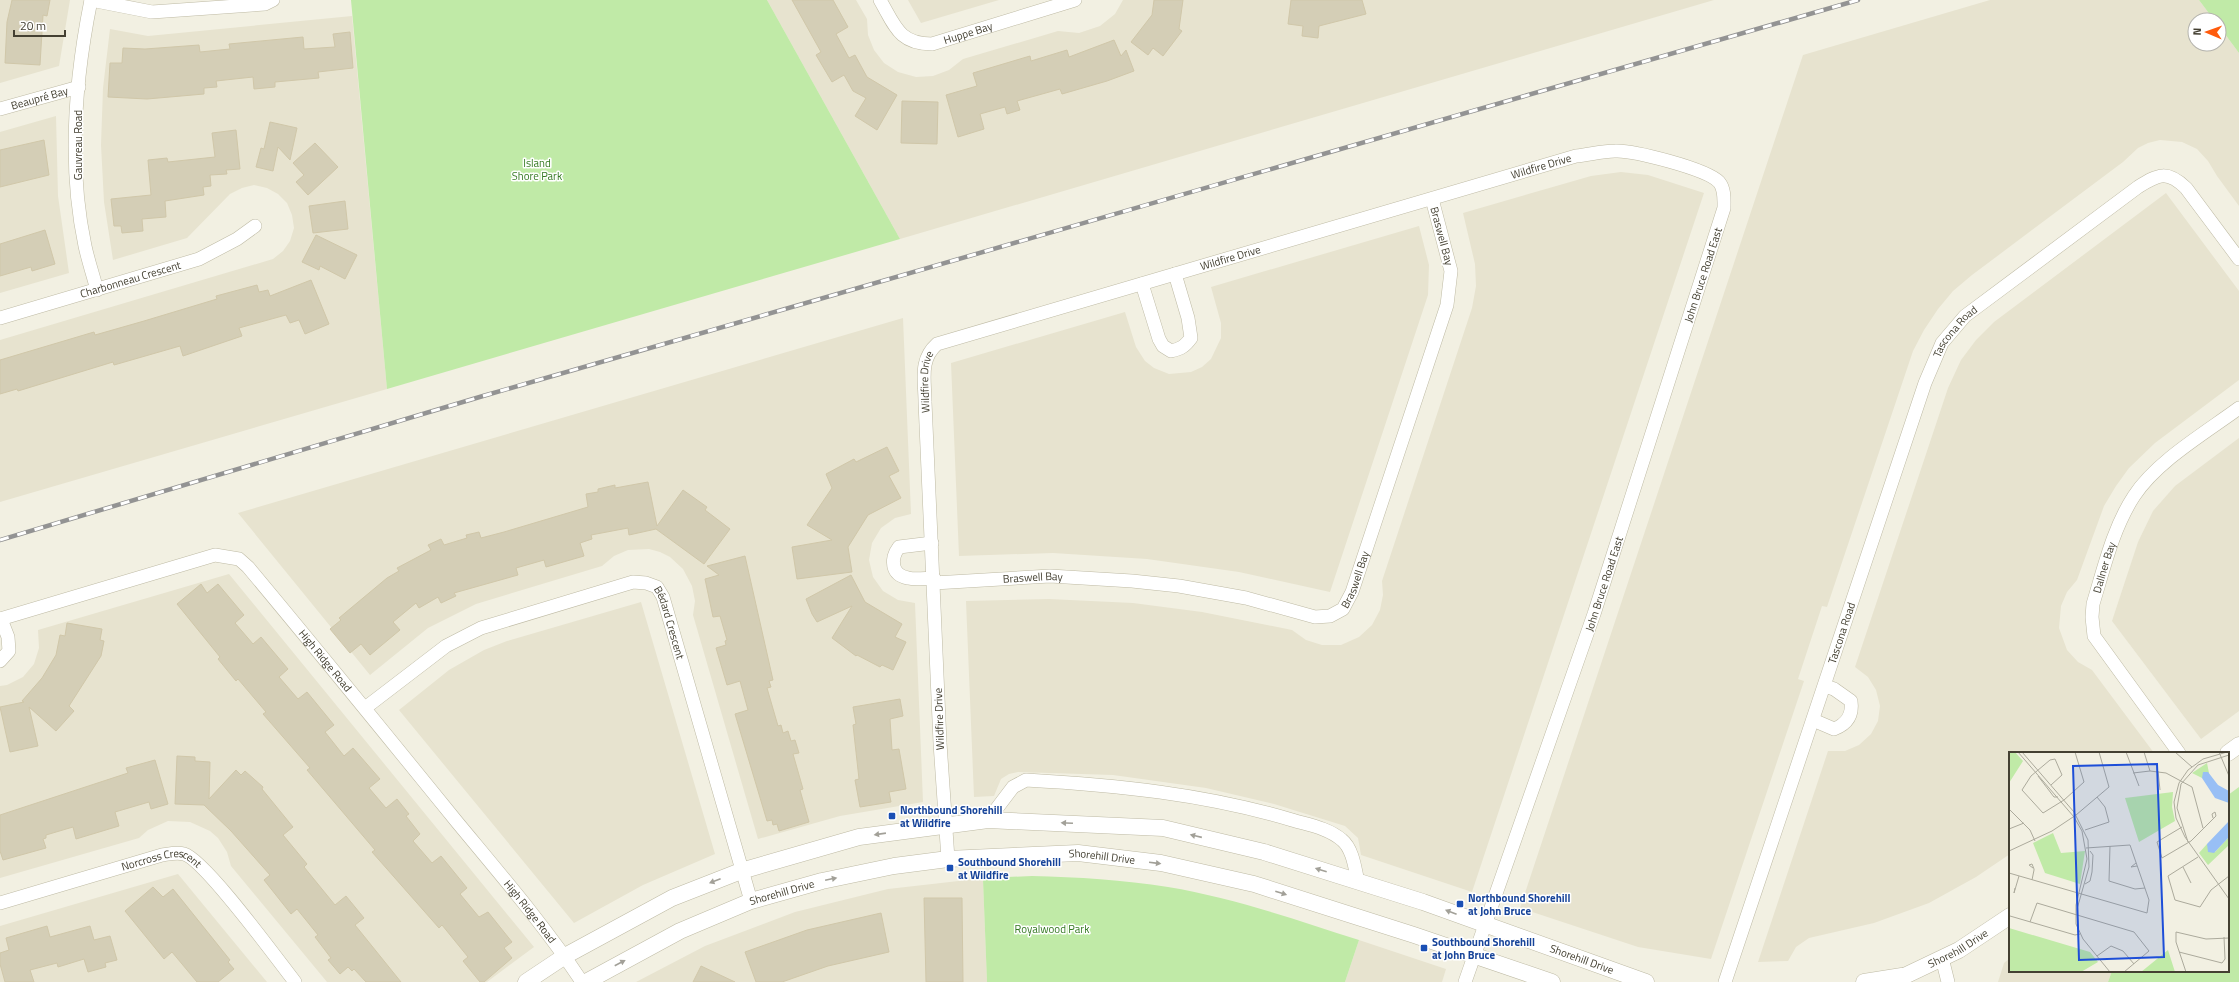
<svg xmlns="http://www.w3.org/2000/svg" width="2239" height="982" font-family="'Titillium Web',sans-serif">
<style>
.residential{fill:#e7e3cf}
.green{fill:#c0eaa7}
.building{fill:#d4ceb6;stroke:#d0c7a9}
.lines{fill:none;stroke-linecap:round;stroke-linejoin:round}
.minor-casing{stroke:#bebaa4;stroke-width:14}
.tertiary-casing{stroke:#bebaa4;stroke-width:17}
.minor{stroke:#fff;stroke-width:13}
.tertiary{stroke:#fff;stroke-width:16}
.rail-casing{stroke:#939393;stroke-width:4.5}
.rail{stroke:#fff;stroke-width:3;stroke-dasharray:9;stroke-linecap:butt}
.oneway{fill:#a2a098}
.transit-dot{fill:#1a4fb4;stroke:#fff;stroke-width:1.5}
.labels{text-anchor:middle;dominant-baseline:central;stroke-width:3;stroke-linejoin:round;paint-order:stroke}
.street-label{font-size:11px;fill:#444032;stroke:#fff}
.park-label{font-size:11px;fill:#347922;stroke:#fff}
.transit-label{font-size:11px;font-weight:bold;fill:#164399;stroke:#fff;text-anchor:start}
.inset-road{fill:none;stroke:#acaa9c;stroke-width:1}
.view{fill:#1d4ed8;fill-opacity:0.15;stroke:#1d4ed8;stroke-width:2}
.inset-edge{fill:none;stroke:#444032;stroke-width:2}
</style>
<rect width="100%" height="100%" fill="#f2f0e2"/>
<!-- residential -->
<g class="residential">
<polygon points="0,0 70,0 59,66 0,83"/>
<polygon points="767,0 856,0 867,19 868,35 874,50 884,63 898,72 916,77 933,76 949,70 963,59 1058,31 1079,33 1100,26 1115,14 1123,0 1714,0 900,239"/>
<polygon points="908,0 999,0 921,23"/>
<polygon points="1990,0 2199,0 2214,20 2195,20 2195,44 2219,44 2219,26 2239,53 2239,206 2217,176 2208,161 2197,149 2182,142 2160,140 2148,143 2138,148 2123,162 1972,275 1953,291 1938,309 1924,330 1913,351 1827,607 1822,606 1798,679 1804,681 1711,959 1638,947 1520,908 1803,55"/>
<polygon points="352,16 387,389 0,502 0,340 273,259 283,251 290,241 294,228 292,215 287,203 278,194 267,188 254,185 242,188 230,194 187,238 113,260 104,202 101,145 103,88 110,29 148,36"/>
<polygon points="56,116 58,196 69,273 0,293 0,132"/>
<polygon points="1621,172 1648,175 1704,193 1472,892 1361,855 1358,838 1345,826 1274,804 1206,788 1113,775 1018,772 1009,774 1001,779 994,796 974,797 966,601 1049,599 1133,603 1202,612 1292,630 1306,640 1322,645 1341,645 1359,637 1372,625 1380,610 1383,595 1382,581 1472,308 1476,286 1475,264 1463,213 1591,176"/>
<polygon points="2166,193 2239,291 2239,380 2155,443 2129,468 2116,486 2104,506 2077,580 2067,592 2061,606 2059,628 2067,650 2078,662 2092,670 2154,753 2010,753 2010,854 1976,877 1929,903 1874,923 1809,938 1796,947 1788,961 1758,962 1828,751 1845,751 1859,745 1871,734 1878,721 1880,706 1876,690 1868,677 1855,667 1948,388 1961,360 1976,340 1994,322"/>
<polygon points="1419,226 1429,265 1428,295 1330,592 1239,572 1147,559 1053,553 959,556 951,363 1125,312 1136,347 1145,361 1154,368 1169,374 1191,372 1202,367 1211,359 1221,338 1221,323 1211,287"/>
<polygon points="903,318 911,514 895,518 881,528 872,543 869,560 873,577 883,591 898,600 915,603 923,802 840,816 758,839 693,615 695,601 692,586 683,569 670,557 660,552 649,549 628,550 614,556 602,566 476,604 428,628 370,675 238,513"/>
<polygon points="2239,438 2239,711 2201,739 2112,621 2138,542 2153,511 2175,486"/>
<polygon points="229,574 534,947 487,982 327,982 231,866 227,852 218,838 210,831 190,822 168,821 148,830 139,838 0,878 0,686 7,685 23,677 34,664 39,648 38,630"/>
<polygon points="641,602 715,854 643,885 574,923 399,710 449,670 484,650 507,641"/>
<polygon points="178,874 267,982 0,982 0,926"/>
<polygon points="985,878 983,880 987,982 636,982 705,946 795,912 888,889"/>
<polygon points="1359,940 1446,969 1442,982 1345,982"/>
<polygon points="2010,958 2010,971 2112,971 2108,982 1998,982 2004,963"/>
</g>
<!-- green -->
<g class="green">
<polygon points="351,0 767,0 900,239 387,389"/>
<polygon points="2199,0 2239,0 2239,53 2219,26 2219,20 2214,20"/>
<polygon points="2239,787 2239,982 2108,982 2112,971 2228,971 2228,795"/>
<path d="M1032,876C1078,877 1123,880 1168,887C1234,898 1296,920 1359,940L1345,982H987L983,880L985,878Z"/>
</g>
<!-- building -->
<g class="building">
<polygon points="12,0 50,0 47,16 43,15 40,65 5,63 7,22"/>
<polygon points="792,0 833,0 848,27 836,34 849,58 855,55 867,77 897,95 877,130 855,116 866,98 853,91 844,75 832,82 816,55 821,52"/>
<polygon points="1154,0 1183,0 1179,29 1182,31 1163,56 1153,48 1148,55 1131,42 1152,15"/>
<polygon points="1291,0 1362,0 1366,14 1319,26 1318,38 1302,36 1303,26 1288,24"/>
<polygon points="350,32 353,68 318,72 319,78 275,82 275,87 254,89 253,77 216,81 217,87 204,88 204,94 147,99 108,97 110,63 122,63 123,48 145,49 199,45 200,52 230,49 229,44 303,37 304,49 335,47 333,34"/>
<polygon points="1114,40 1121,56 1126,50 1134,71 1107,81 1062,94 1060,89 1017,101 1020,110 1007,114 1005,107 980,114 984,129 958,137 946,95 977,86 973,73 1030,56 1031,61 1067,50 1069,57"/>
<polygon points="902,101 938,102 937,144 901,143"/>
<polygon points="270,122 297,128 290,160 278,147 273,171 256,167 261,148 264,149"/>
<polygon points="236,130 240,169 226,170 227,174 210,175 211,186 203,187 204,195 165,201 166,217 142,219 143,231 122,233 121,226 114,226 111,199 151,195 148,160 167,158 168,162 215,157 212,133"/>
<polygon points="44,140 49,175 0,187 0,150"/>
<polygon points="315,143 338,167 308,195 296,182 304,175 293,163"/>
<polygon points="345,201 348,229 313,233 309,206"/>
<polygon points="45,230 55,264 32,271 31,267 0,276 0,244"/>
<polygon points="316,235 357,255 345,279 320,266 319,270 302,262"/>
<polygon points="311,280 329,324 305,334 299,320 290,323 286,315 239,328 242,336 183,356 180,346 114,365 113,362 18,391 17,389 0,394 0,360 94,332 95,335 144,321 217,299 216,296 257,285 259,292 268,290 270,296"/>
<polygon points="887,447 899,471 889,476 901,498 868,515 848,547 852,572 797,579 792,547 832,540 807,525 832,488 826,474 854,459 856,462"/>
<polygon points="648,482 657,526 683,490 707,507 705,510 730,529 704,564 656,529 629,535 628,528 591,535 592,539 580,543 584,556 546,567 544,560 516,568 518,575 454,593 456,596 441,603 438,597 419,608 416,603 393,622 400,630 370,655 361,644 350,653 330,629 341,620 339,618 387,578 399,571 397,568 431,550 428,545 441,539 444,545 467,538 466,535 479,532 481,538 504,532 588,507 586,494 598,492 598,489 615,485 615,488"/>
<polygon points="745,556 773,680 769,681 771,687 767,688 778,726 781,725 783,733 788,731 791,741 795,740 799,753 793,754 803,789 800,790 809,822 779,831 777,824 773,825 772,820 767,821 735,714 748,710 740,681 727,685 716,648 726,645 725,641 727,640 720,616 713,617 705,579 719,575 707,566"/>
<polygon points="851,575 865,602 902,624 895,637 906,642 893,670 882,665 880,667 857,655 856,656 832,638 852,606 817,622 812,614 806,599"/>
<polygon points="201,584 207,593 218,584 244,615 235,623 253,644 261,637 288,669 279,677 298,699 307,692 334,725 325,732 344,756 353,748 380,779 369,788 386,808 397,799 409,814 406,816 420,834 413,841 432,863 441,856 467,888 460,894 479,917 488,912 512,942 504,948 512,958 484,982 480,982 463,961 468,957 442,925 439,928 372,852 375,850 307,770 310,768 263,714 266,712 238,679 236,681 218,659 220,657 177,604"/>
<polygon points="67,623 102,629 100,640 104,641 101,656 69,706 74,711 56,731 29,707 38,746 10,752 0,707 24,702 22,701 42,678 56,655 60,635 65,636"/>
<polygon points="900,699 903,716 890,719 892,750 899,749 906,789 889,792 891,802 860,807 855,780 859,779 853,725 856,724 853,707"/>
<polygon points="177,756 195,757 195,761 210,762 209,799 236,770 241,775 245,771 263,787 262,789 293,827 283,835 307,864 304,867 335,905 346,896 364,918 355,925 401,982 366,982 354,969 352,971 348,967 340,974 328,960 331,958 315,937 318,935 297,909 291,914 264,880 270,875 231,831 204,805 175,804"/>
<polygon points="155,760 168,804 151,809 149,802 115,812 119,826 76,839 73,827 46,835 46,838 43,839 46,848 3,860 0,851 0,815 128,773 126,768"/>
<polygon points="153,887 163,897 173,889 230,960 228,962 234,969 218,982 197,982 172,952 164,959 125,911"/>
<polygon points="924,898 962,898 963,982 926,982"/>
<polygon points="881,913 889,952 828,966 782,982 756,982 745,952 807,930"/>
<polygon points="47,926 50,937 90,926 94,940 110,936 117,960 105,963 106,967 88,972 84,959 58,967 57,963 30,970 34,982 5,982 0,964 0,953 9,950 6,938"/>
<polygon points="701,966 735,982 693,982"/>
</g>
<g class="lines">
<defs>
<g id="minor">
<path d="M91,0C75,79 68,166 85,246C88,260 93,275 97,290"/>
<polyline points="91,0 152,12 265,4 273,0"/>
<path id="s1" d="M880,0C895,26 899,44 932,44L1075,0"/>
<path id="s2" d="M0,109L79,87"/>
<path d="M1142,284L1159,339L1163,346L1171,351C1181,349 1185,346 1191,338L1188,318L1175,274"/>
<path id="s3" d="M0,318L199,259L237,239L255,226"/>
<path d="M932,543L899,547C890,559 891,575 908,578C916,580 926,578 934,578"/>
<path id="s4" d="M934,583L1050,576L1132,581L1179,586L1246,598L1315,617L1330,616L1343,609L1352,592L1447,305L1451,271L1432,199"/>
<path id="s5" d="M0,619L215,555L239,559L248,567C319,652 388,737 457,822C500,874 545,926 582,982"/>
<polyline points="0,661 9,651 8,637 1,619"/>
<path id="s6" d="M365,708L446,646L481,628L633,582L646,583L657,587L663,597L751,901"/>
<path d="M1813,720L1834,729C1847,724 1853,715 1851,701L1834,689L1825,686"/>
<path id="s7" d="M2179,753L2094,636L2092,617L2093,604C2104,568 2113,528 2134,496C2157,461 2205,433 2239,408"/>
<path d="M988,820L1013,787L1026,780C1116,785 1205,794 1292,820C1309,825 1328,828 1342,840C1353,849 1355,869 1358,882"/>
<path id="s8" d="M948,859L940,743L925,402C925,380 919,360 937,344L1576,156C1588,155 1602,151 1615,151C1633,150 1707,169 1719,182C1725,189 1724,200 1724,208L1594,614L1465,982"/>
<path id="s9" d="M0,903L162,855C169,854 177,852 184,854C205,860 277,959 295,982"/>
<polyline points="1942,958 1948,982"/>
<path id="s10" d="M1725,982L1925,383L1942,343L1965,316L2138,187C2159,174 2167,170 2186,188L2239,259"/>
</g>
<g id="tertiary">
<polyline points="2228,753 2239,745"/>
<path id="s11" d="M526,982L565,956L672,898L741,871L859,837L988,820L1163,828L1264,852L1423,902L1646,982"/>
<path id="s12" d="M586,982L680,931L751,901L822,881L894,866L948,859L1078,853L1161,863L1254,884L1414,935L1552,982"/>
<polyline points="1864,982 1902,976"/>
<path id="s13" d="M1892,982L1959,950L2010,916"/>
</g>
</defs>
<!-- minor casing -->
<use href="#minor" class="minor-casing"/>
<!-- tertiary casing -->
<use href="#tertiary" class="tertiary-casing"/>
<!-- minor -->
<use href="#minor" class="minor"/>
<!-- tertiary -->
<use href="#tertiary" class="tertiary"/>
<defs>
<polyline id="rail" points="0,540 483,396 1858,0"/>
</defs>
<!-- rail casing -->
<use href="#rail" class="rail-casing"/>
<!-- rail -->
<use href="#rail" class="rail"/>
</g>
<!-- one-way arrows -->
<defs><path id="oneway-solid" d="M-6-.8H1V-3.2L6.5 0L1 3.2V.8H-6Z"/></defs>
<g class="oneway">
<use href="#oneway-solid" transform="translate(1067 823) rotate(-177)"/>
<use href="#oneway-solid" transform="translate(880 834) rotate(172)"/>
<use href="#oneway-solid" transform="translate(1196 836) rotate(-167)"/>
<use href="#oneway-solid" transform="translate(1155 863) rotate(7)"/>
<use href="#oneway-solid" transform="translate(1321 870) rotate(-162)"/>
<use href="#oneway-solid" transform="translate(831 879) rotate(-12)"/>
<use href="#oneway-solid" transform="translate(715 881) rotate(159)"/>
<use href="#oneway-solid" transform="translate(1281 893) rotate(18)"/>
<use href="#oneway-solid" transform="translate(1451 912) rotate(-159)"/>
<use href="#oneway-solid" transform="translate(620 963) rotate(-28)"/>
</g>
<!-- markers -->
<g class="transit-dot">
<rect x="888" y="812" width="8" height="8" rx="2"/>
<rect x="946" y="864" width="8" height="8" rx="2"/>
<rect x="1456" y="900" width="8" height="8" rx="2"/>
<rect x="1420" y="944" width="8" height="8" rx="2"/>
</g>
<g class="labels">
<!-- street labels -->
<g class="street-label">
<text stroke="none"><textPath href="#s1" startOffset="111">Huppe Bay</textPath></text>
<text stroke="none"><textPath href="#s2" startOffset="41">Beaupré Bay</textPath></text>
<text transform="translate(78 145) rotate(-90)">Gauvreau Road</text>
<text stroke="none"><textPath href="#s8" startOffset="1149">Wildfire Drive</textPath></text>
<text transform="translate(1442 236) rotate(75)">Braswell Bay</text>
<text stroke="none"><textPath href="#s8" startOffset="825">Wildfire Drive</textPath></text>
<text transform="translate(1703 275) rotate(-72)">John Bruce Road East</text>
<text stroke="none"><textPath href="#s3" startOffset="136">Charbonneau Crescent</textPath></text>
<text stroke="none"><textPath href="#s10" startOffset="692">Tascona Road</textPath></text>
<text stroke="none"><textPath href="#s8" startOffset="478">Wildfire Drive</textPath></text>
<text stroke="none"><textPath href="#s7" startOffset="215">Dallner Bay</textPath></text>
<text stroke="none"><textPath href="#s4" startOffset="99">Braswell Bay</textPath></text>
<text stroke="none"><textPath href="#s4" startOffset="447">Braswell Bay</textPath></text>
<text transform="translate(1604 584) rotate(-72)">John Bruce Road East</text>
<text stroke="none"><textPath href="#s6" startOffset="363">Bédard Crescent</textPath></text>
<text stroke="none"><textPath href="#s10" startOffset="368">Tascona Road</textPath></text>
<text stroke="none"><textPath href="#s5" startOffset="382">High Ridge Road</textPath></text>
<text transform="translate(939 719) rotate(-92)">Wildfire Drive</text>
<text stroke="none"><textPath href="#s12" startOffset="540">Shorehill Drive</textPath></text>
<text stroke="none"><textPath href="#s9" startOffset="169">Norcross Crescent</textPath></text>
<text stroke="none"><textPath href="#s12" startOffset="216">Shorehill Drive</textPath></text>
<text stroke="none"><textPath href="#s5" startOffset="706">High Ridge Road</textPath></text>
<text stroke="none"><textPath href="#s13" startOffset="74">Shorehill Drive</textPath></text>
<text stroke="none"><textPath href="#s11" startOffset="1110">Shorehill Drive</textPath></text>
</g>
<!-- park labels -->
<g class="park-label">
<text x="537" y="163">Island<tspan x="537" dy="13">Shore Park</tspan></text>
<text x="1052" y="929">Royalwood Park</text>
</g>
<!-- transit labels -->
<g class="transit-label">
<text x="900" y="810">Northbound Shorehill<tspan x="900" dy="13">at Wildfire</tspan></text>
<text x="958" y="862">Southbound Shorehill<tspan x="958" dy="13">at Wildfire</tspan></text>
<text x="1468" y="898">Northbound Shorehill<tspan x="1468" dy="13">at John Bruce</tspan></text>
<text x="1432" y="942">Southbound Shorehill<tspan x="1432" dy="13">at John Bruce</tspan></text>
</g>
</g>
<!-- overview -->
<g transform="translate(2009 752)">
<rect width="220" height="220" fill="#f2f0e2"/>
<path d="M0,0H6L14,9L0,31ZM198,11L200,21L193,26L183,21ZM164,40L163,55L166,69L130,90L116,46ZM44,81L52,101L76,99L71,132L36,121L24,91ZM220,85V93L199,113L190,101L198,92L206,100ZM0,176L81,200L89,210L72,220H0ZM159,198L166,220H132Z" fill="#c0eaa7"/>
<path d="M194,20H199L209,33L220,39V51L206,46L193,26ZM220,69V85L205,101L199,100L198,92Z" fill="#98bff5"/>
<path class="inset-road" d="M9,0L65,65L73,79L78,107L67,153V172L74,187L101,220M13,0L65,60L79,88L80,115L68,157L69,176M117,0L130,34M135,0L141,19M166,0L183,15M210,0L220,24M218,0L194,7L179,18L170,31L165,50L167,66L176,85L220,147M149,19L151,38M124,21L141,19L157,21L183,35L194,76M29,24L45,45H49M42,33L53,23L46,7L41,8L22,24L13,38L34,61L55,48L75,30L66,0M0,57L21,78L26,89M173,75L148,90L153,106L182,89L207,64L206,60L203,62L204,66M0,77L15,71M76,78L100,70L96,55L88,45M179,90L168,56L172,32L189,13L220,3M101,94L100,129L126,137L136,136M0,99L43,79L67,63L100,35L90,0M189,105L159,124L166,148L191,155L202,138L220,124M127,111L122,115L128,114M174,115L182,131M0,121L138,161L140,148L121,93L77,96M23,128L25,118V117L23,112L20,113L24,116M76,132L81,129L83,120L84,103L81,99M6,136L5,141L10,124M1,164L66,183L71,182M21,170L28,151L125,180L140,199L115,220M170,200L213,211L216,207L215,185M88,204L102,194L114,199L125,212M177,220L167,190V180L197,187L220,186"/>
<path class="view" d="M148,12L155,205L70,208L64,14Z"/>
<rect width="220" height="220" class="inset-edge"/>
</g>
<!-- north arrow -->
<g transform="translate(2207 32) rotate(272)"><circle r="19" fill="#ffffff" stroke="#b4b3ad"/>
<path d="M0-3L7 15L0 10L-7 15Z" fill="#ff5b0c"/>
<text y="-6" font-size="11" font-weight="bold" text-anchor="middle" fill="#444032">N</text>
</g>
<!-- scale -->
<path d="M14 30v6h51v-6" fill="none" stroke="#444032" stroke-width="2"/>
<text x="20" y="30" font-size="12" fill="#444032" stroke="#ffffff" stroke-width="3" paint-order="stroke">20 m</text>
</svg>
